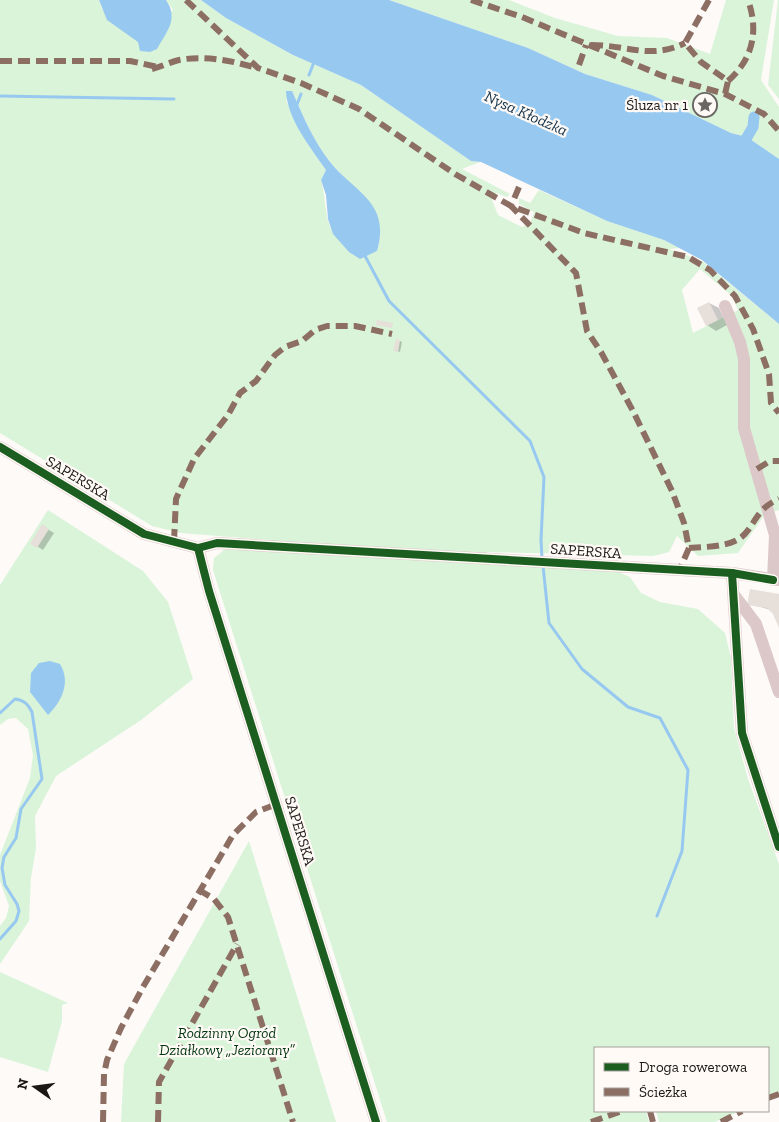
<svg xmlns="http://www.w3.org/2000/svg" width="779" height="1122" font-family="'Zilla Slab',serif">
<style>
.green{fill:#daf4d9;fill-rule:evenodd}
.water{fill:#97c8f0}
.shadow{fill:#0003}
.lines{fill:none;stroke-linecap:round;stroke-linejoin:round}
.stream{stroke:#97c8f0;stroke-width:3}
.canal{stroke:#97c8f0;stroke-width:11}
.building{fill:#e6dfda}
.minor{stroke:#dcc8c8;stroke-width:12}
.quiet{stroke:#8d6e63;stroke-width:6;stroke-dasharray:12 6;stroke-linecap:butt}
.cycleway-casing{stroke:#fffaf6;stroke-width:11}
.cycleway{stroke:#1b5e20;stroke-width:8}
.labels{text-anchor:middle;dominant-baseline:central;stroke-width:4.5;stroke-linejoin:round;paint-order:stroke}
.poi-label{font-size:15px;fill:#1a1715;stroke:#fffaf6;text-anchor:end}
.street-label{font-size:15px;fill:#1a1715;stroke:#fffaf6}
.park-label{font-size:15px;font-style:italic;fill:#01360e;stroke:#fffaf6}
.water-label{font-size:16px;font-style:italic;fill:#16344c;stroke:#fffaf6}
</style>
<rect width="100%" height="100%" fill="#fdfaf8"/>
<!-- green -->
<g class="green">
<path d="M0,0H99L102,9L139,42L173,10L166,0H201L226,18L293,55L361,85L471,161L480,162L462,169L510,194L507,197L496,193L492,200L498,215L522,227L530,223L534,212L519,204V198L530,203L539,190L607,221L664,240L680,248L669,249L702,261L779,324V510L765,514L738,553L698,556L677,536L669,552L653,556L487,552L486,563L614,570L630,577L641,593L660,602L698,609L725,633L731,658L734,728L748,779L779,864V1093L768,1098V1048H595V1111H646L649,1122H387L213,570L214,558L224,550L270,540L181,533L152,526L0,433ZM292,91C303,116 313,140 330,162C354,192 390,204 377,251C366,256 354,258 346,247C342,242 336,238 333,233C324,218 326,196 321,180L326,170L306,141L286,101ZM700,269L732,296L738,310L693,333L682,290Z"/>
<polygon points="389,0 509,0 555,18 618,36 667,38 710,54 726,0 774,0 761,80 779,107 779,159 747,137 731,133 652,95 585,74 528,48"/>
<polygon points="778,0 779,0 779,99 768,85"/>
<polygon points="48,510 143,571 168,602 193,679 141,720 56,776 35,816 36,848 31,878 29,921 0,964 0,926 6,918 9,906 0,881 0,855 30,778 33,755 28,729 16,718 8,719 0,725 0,585"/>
<polygon points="249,841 336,1122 121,1122 124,1064"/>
<polygon points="0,972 68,1003 62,1005 62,1021 48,1072 0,1057"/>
<polygon points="656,1111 740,1111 715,1122 659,1122"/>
</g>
<!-- water -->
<g class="water">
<path d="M99,0H166C179,19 167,31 157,49L150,52L140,51L138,42L107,20Z"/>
<polygon points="201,0 389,0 528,48 585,74 652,95 731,133 747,137 779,159 779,324 702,260 664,240 607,221 481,162 471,161 361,85 293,55 226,18"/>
<path d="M286,91H292C303,116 313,140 330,162C355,193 391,202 377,251L360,259L349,252L333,234L328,219L326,195L321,180L326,170C311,148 287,119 286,91Z"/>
<path d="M50,661L60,664C71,682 62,701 48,715L30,692L31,673L39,663Z"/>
</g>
<!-- shadow -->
<g class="shadow">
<polygon points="709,303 719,308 727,325 716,331 707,325"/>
<polygon points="400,341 402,342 400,352 395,350"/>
<polygon points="42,526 54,533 43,550 32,543"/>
<polygon points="779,595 779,623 771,610 749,604"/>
</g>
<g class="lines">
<!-- stream -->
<g class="stream">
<polyline points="309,75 314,62"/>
<polyline points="0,96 174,99"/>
<polyline points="296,107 301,94"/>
<polyline points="364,254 389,301 530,441 544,477 541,540 542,558"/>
<polyline points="543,566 549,623 582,669 628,707 660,718 688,770 682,851 657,916"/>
<path d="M0,713L15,699C24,700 28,704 32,712L42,779L21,809L16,838L4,857L2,868L5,885L17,904L19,911L16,921L0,939"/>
</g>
<!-- canal -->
<polyline class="canal" points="740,149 753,127 754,117"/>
</g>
<!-- building -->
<g class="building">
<polygon points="709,302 718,320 706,326 697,308"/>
<polygon points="377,320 393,323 392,328 376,325"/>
<polygon points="396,339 400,340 398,352 393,351"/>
<polygon points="42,524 49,529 37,548 30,544"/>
<polygon points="750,589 779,594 779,628 773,614 767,608 747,605"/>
</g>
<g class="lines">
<!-- minor -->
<g class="minor">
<polyline points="725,306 740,342 744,359 744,428 775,535 773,580"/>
<polyline points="0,447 144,534 198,548 217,543 732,573 779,580"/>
<polyline points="198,548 209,591 376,1122"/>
<polyline points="732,573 742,733 779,847"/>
<polyline points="734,595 756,624 779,692"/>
</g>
<!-- quiet -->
<g class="quiet">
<polyline points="186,0 258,68 301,83 359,109 455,174 511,206 584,233 688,257 710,270 735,296 753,329 769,374 771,403 779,413"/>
<polyline points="471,0 522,17 663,76 725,94 764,114 779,131"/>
<polyline points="709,0 685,43 701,62 728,81 725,94"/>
<path d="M591,45C627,45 651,60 685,43"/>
<polyline points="0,61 130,61 158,67"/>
<polyline points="579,65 586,45"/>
<path d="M152,69C161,67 170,62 179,60C205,55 233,61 257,68"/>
<path d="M728,81C753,59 759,31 748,0"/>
<polyline points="519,187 511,206 576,273 587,331 601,352 633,411 672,491 684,523 689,548 679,571"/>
<polyline points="757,469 770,461 779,461"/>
<polyline points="174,541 176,499 194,459 228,415 240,393 256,381 275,355 285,347 302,341 315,330 327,326 355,326 392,334"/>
<path d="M689,548C703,547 722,547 735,541C755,532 752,510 779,499"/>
<polyline points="199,890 214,899 228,917 293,1122"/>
<polyline points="768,1098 779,1094"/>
<polyline points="650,1111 653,1122"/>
<polyline points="103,1122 104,1074 107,1060 121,1028 143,987 233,835 256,812 277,804"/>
<polyline points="158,1122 159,1082 237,944"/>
<polyline points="591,1122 622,1111"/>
<polyline points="721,1122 742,1111"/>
</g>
<defs>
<g id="cycleway">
<polyline points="0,447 144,534 198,548 217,543 732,573 773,580"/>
<polyline points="198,548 209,591 376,1122"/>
<polyline points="732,573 742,733 779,847"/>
</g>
</defs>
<!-- cycleway casing -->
<use href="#cycleway" class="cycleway-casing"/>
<!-- cycleway -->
<use href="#cycleway" class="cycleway"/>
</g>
<!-- icons -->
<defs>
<symbol id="sight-ring" viewBox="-11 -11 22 22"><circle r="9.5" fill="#fffaf6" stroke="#696664" stroke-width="1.5"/><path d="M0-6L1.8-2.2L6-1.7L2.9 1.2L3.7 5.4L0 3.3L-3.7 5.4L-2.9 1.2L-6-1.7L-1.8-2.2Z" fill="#696664"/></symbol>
</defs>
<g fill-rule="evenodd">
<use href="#sight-ring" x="691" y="91" width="28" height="28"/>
</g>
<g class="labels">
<!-- poi labels -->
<g class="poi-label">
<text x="688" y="105">Śluza nr 1</text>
</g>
<!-- street labels -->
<g class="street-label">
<text transform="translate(78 478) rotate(31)">SAPERSKA</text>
<text transform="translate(586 551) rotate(4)">SAPERSKA</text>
<text transform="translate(300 831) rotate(73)">SAPERSKA</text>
</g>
<!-- park labels -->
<g class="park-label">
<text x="227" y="1033">Rodzinny Ogród<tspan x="227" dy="17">Działkowy „Jeziorany”</tspan></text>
</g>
<!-- water labels -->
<g class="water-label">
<text transform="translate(526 113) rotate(24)">Nysa Kłodzka</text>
</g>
</g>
<!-- legend -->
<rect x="594" y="1047" width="175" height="65" fill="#fffaf6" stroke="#a39f9c"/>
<rect x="604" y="1063" width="25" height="8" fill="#1b5e20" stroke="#a39f9c"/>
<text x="639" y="1072" font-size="15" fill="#1a1715">Droga rowerowa</text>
<rect x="604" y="1088" width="25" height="8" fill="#8d6e63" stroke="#a39f9c"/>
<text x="639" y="1097" font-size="15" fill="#1a1715">Ścieżka</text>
<!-- north arrow -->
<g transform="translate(35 1087) rotate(284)" stroke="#fffaf6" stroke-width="4" paint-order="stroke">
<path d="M0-4L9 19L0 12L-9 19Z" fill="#1a1715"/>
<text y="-8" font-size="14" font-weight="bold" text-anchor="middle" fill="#1a1715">N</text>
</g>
</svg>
